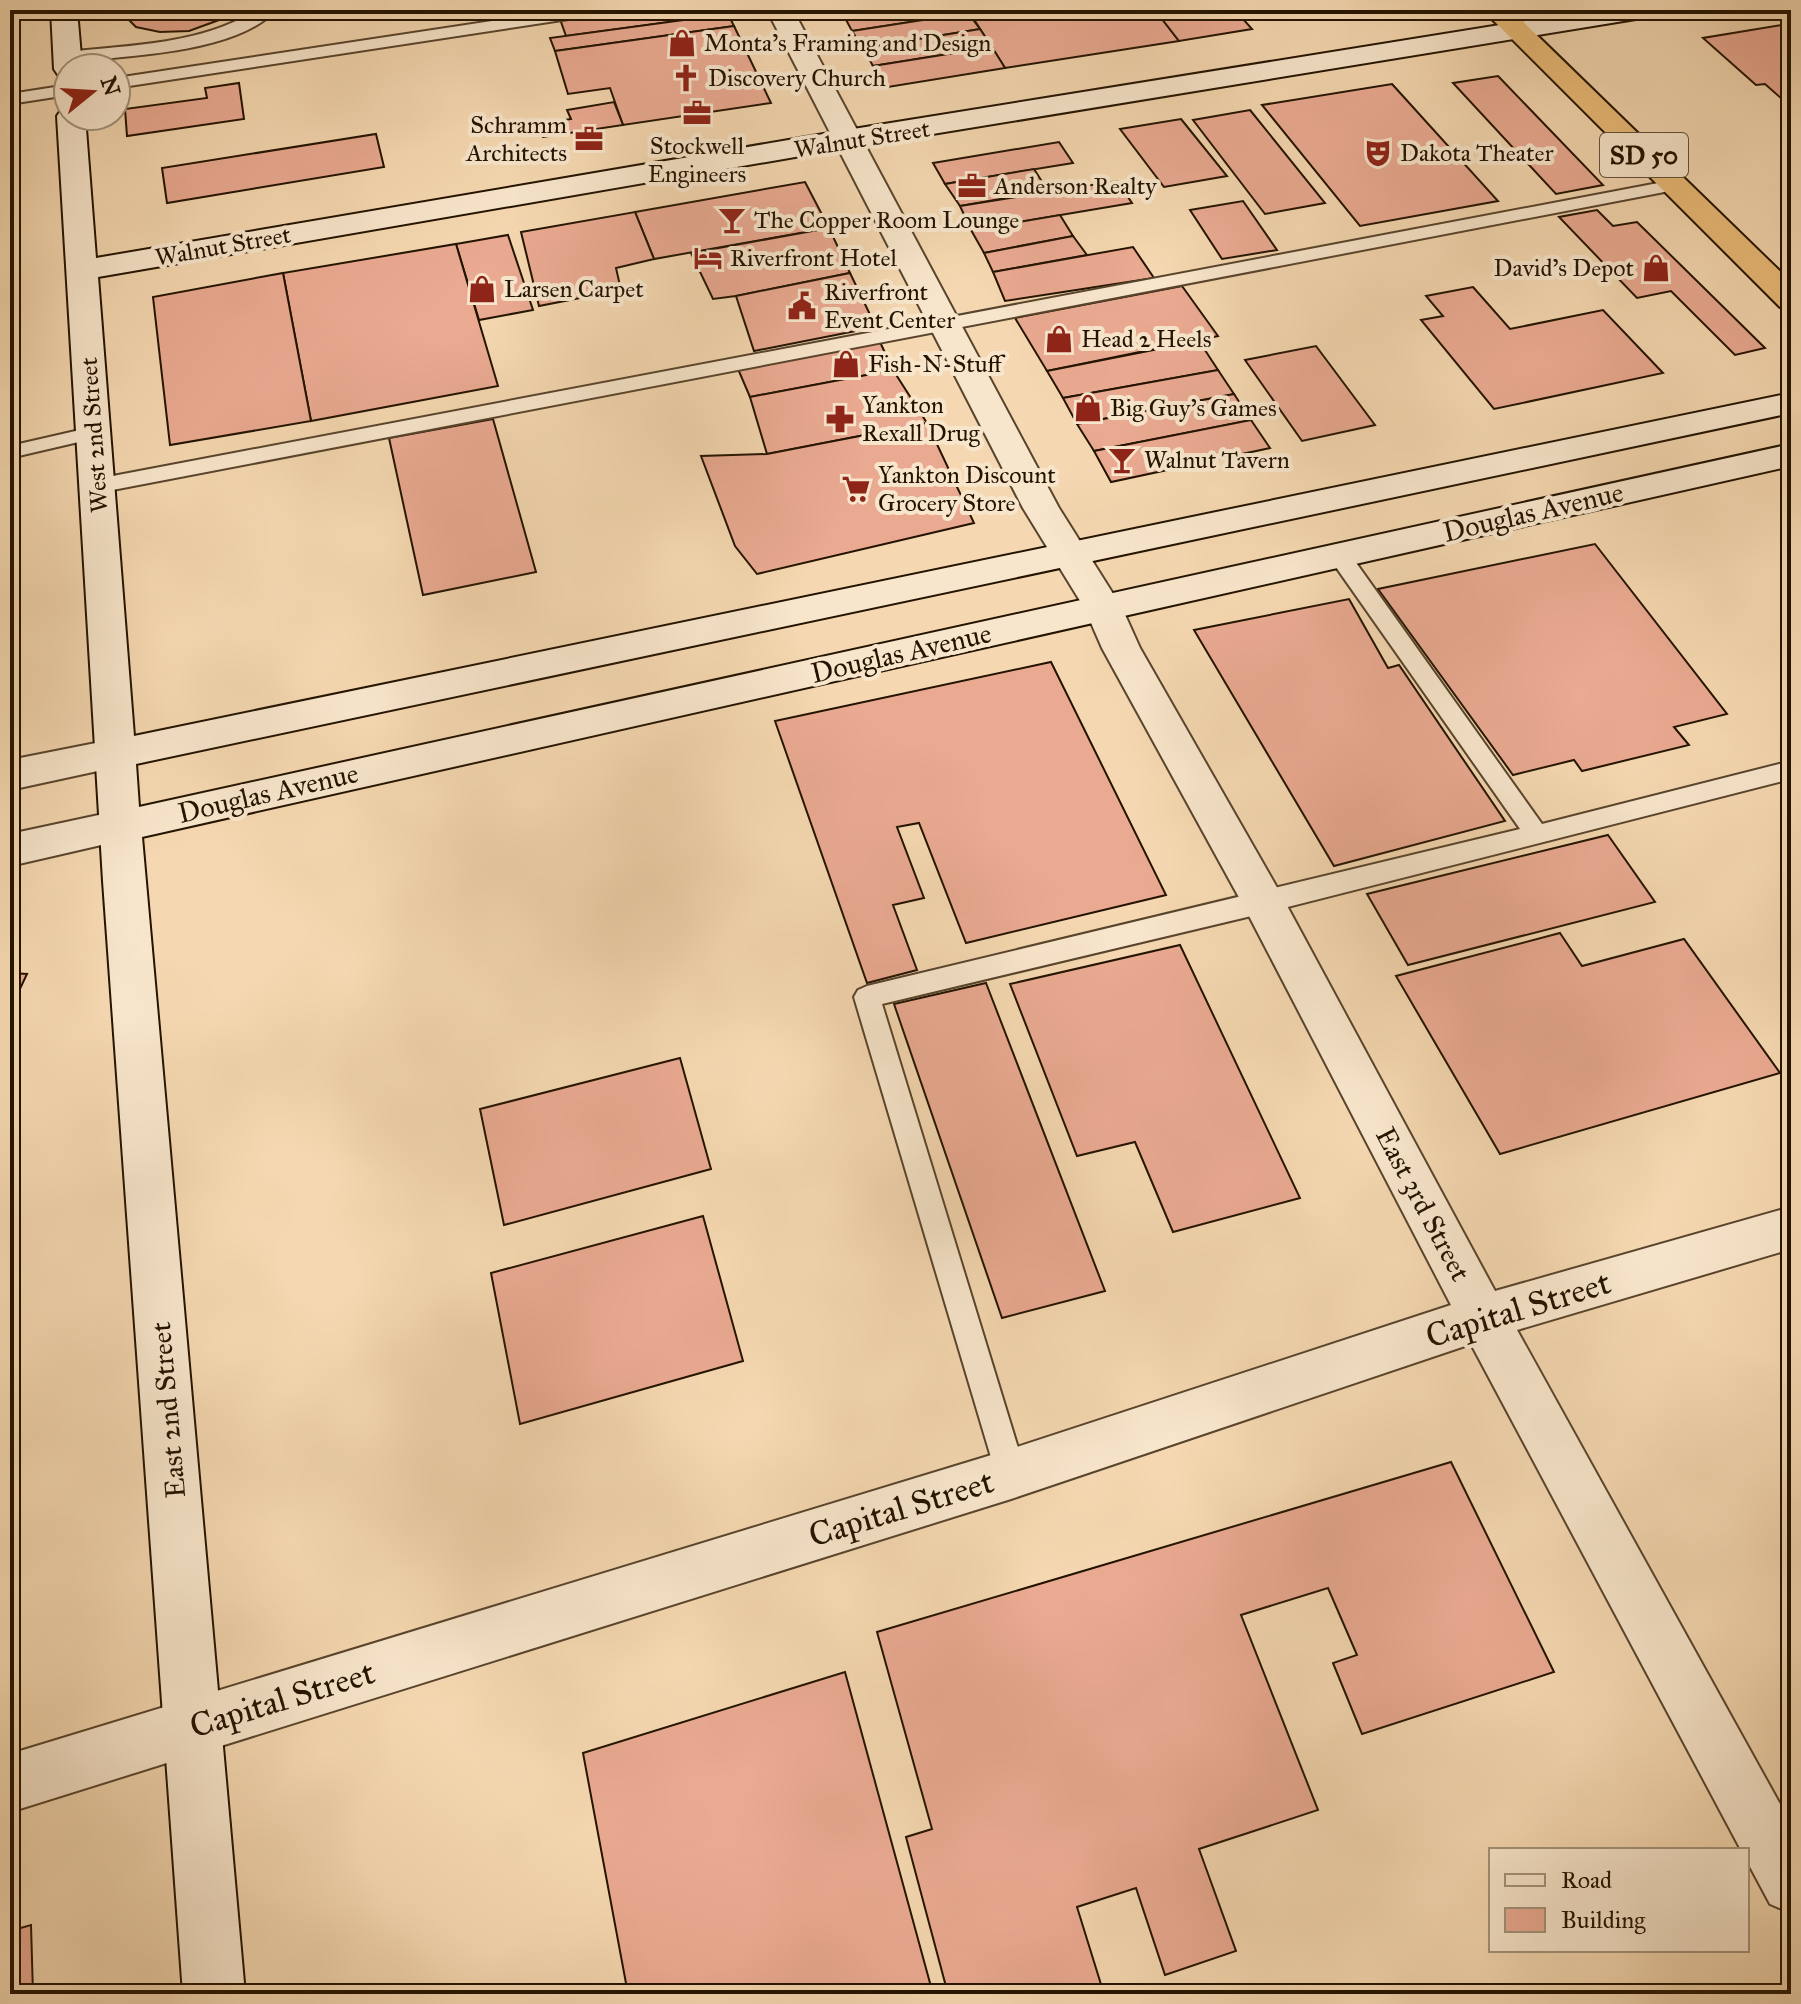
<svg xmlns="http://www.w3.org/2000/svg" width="1801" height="2004" font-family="'IM FELL Great Primer',serif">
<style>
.building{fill:#eaaa92;stroke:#231300;stroke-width:2}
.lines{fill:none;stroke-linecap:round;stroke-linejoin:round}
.lane-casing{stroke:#58442c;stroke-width:4}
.street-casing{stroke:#58442c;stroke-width:4}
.secondary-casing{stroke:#231300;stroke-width:4}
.highway-casing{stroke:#231300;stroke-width:4}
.lane{fill:#f8e6cc;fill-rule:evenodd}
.street{fill:#f8e6cc;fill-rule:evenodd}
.secondary{fill:#f8e6cc;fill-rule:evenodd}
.highway{fill:#eabc78;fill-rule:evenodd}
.labels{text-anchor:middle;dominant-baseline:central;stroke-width:8;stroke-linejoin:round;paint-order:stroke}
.far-poi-label{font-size:24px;fill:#231300;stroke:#f8e6cc;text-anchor:start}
.far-street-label{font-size:24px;fill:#231300;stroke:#f8e6cc}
.shield{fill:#f8e6cc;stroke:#63523d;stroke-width:2}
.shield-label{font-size:26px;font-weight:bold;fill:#231300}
.street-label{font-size:28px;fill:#231300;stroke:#f8e6cc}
.near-street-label{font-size:34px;fill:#231300;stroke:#f8e6cc}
</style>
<rect width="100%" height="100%" fill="#f5d8b1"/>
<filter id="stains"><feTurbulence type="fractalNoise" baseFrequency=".0025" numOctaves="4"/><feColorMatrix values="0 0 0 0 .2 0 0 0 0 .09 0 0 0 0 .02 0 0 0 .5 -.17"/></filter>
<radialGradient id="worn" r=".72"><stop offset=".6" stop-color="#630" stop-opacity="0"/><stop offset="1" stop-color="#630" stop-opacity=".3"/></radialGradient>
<!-- building -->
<g class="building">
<polygon points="128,10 231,10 219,20 189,31 160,32 136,27 128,19"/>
<polygon points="625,10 726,10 728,14 566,36 560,19"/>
<polygon points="881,10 967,10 968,13 852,31 844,16"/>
<polygon points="968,10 1155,10 1179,41 1005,68"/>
<polygon points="1155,10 1235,10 1252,29 1179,41"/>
<polygon points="1296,10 1347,10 1302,17"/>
<polygon points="968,13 980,29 863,48 852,31"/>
<polygon points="728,14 734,26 555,51 550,38"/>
<polygon points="1782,25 1791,32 1791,107 1765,84 1756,85 1703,38"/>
<polygon points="734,26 771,103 623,125 610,88 568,94 555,51"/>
<polygon points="980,29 992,47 873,66 863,48"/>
<polygon points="992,47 1005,68 888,87 873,66"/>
<polygon points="1498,76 1603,185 1556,194 1453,83"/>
<polygon points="239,83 244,119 127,136 125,109 207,98 205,88"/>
<polygon points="1392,84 1498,201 1360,226 1262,105"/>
<polygon points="614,102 623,125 543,137 538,124 571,119 567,110"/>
<polygon points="1250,110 1325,203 1265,214 1193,120"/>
<polygon points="1181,119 1227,176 1164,187 1120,129"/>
<polygon points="376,134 384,167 167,203 162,168"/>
<polygon points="1059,142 1073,163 945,184 933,163"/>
<polygon points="1034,169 1048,191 960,206 945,184"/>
<polygon points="1117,181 1132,203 971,230 960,206"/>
<polygon points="805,182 829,228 654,259 635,212"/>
<polygon points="1243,201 1277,250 1222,259 1190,210"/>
<polygon points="1597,210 1613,226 1637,222 1765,348 1735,355 1671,291 1637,298 1559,217"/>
<polygon points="635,212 654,259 616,268 621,290 539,306 521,232"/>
<polygon points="1060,215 1073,236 984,253 971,230"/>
<polygon points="829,228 850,273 736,296 713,299 691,253"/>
<polygon points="508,235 533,310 479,320 456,244"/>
<polygon points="1073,236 1087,255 993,272 984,253"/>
<polygon points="456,244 498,386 311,421 283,273"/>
<polygon points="1133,247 1154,278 1005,301 993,272"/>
<polygon points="283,273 311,421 170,445 153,297"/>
<polygon points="850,273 876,327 754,351 736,296"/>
<polygon points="1182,286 1218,336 1047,371 1015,318"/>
<polygon points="1473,287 1510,329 1603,310 1663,373 1494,409 1421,320 1443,316 1426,296"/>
<polygon points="1199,341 1218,370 1063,398 1047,371"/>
<polygon points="880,342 893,370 750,397 738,369"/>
<polygon points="1316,346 1375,425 1302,441 1245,360"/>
<polygon points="893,370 927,423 767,454 750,397"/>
<polygon points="1218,370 1234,394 1077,424 1063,398"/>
<polygon points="1234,394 1251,420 1094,451 1077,424"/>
<polygon points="493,419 536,572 423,595 389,438"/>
<polygon points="1251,420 1270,448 1111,482 1094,451"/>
<polygon points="927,423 974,523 757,574 735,546 701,456 767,454"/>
<polygon points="1595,544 1727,714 1674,727 1689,745 1582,771 1574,760 1513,775 1378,589"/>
<polygon points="1349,599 1388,668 1399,665 1505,821 1334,866 1194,630"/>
<polygon points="1051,662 1166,895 966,943 919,823 897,827 924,898 893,905 917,970 867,983 775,721"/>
<polygon points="1608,835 1655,902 1408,965 1367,894"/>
<polygon points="1560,933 1582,966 1684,939 1780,1073 1500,1154 1396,976"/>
<polygon points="1180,945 1300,1198 1173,1232 1135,1142 1077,1156 1010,984"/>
<polygon points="10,973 27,974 10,1010"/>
<polygon points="986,983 1105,1291 1002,1318 894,1004"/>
<polygon points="680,1058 711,1169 504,1225 480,1109"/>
<polygon points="703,1216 743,1361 520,1424 491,1273"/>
<polygon points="1451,1462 1554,1672 1362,1734 1333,1663 1357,1655 1328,1588 1241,1615 1318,1810 1199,1849 1236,1951 1165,1975 1136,1888 1077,1907 1104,1994 948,1994 906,1837 932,1829 877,1632"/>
<polygon points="845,1672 933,1994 628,1994 583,1753"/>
<polygon points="31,1925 33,1994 10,1994 10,1931"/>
</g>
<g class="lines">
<defs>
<g id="lane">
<path d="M257,10H276C235,54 124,56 67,62L59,57L67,52C132,45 200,45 257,10Z"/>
<polygon points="564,10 603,10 595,15 116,88 116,78"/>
<polygon points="68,85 68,95 10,104 10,94"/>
<polygon points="1674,180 1680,181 1683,185 1680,189 97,493 87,486 97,479"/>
<polygon points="93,427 100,429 103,433 100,437 10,458 10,446"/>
<polygon points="1339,548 1347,550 1542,824 1791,761 1791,779 1264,913 882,1004 1026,1474 1022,1485 1011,1489 1000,1485 996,1474 854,997 858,990 867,986 1520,829 1331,560 1328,555 1331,550"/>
</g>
<g id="street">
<polygon points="767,10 793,10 1059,508 1122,608 1140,648 1279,891 1495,1291 1791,1207 1791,1249 1517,1330 1791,1824 1791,1913 1770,1904 1747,1861 1747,1850 1741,1850 1471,1344 1011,1499 10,1812 10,1754 1011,1449 1451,1305 1247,912 1102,648 1085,609 1023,508"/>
<polygon points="116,739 130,744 136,754 130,764 10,790 10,760"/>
<polygon points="122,810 136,815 142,826 136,837 10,866 10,834"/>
</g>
<g id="secondary">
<polygon points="51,10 77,10 82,68 68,68 68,77 58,75 54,69"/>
<polygon points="1593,10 1655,10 1651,16 1642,18 847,148 98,277 134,736 1791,393 1791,413 136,764 139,807 1791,444 1791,466 142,837 245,1994 183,1994 103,881 57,116 61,110 68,108 68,116 85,116 96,258 847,130"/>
</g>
<polygon id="highway" points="1483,10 1511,10 1791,282 1791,309 1780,307"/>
</defs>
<!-- lane casing -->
<use href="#lane" class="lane-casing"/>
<!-- street casing -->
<use href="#street" class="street-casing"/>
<!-- secondary casing -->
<use href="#secondary" class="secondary-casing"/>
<!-- highway casing -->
<use href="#highway" class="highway-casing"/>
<!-- lane -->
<use href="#lane" class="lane"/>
<!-- street -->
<use href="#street" class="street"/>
<!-- secondary -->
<use href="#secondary" class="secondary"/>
<!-- highway -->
<use href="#highway" class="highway"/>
</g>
<!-- icons -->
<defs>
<symbol id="shop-bare" viewBox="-9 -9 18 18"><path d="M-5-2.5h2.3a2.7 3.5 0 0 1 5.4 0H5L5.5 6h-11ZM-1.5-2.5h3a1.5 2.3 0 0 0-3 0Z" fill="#8f2418" stroke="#f8e6cc" stroke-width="2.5" paint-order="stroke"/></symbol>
<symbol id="church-bare" viewBox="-9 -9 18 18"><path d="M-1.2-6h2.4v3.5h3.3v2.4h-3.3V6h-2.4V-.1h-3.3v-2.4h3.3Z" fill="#8f2418" stroke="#f8e6cc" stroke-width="2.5" paint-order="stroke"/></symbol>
<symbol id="office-bare" viewBox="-9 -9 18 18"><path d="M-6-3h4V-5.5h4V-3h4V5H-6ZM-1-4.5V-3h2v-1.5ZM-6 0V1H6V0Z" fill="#8f2418" stroke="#f8e6cc" stroke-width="2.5" paint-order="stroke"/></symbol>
<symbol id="theatre-bare" viewBox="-9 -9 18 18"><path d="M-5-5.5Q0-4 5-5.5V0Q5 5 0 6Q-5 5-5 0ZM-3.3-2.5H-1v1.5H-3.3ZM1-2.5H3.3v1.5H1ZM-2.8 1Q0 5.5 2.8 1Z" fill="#8f2418" stroke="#f8e6cc" stroke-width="2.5" paint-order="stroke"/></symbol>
<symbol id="bar-bare" viewBox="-9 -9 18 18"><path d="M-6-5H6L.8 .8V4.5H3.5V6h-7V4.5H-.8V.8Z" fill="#8f2418" stroke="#f8e6cc" stroke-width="2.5" paint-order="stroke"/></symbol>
<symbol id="hotel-bare" viewBox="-9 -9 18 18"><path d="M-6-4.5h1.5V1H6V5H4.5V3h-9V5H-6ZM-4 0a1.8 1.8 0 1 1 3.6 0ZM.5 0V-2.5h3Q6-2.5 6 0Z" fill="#8f2418" stroke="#f8e6cc" stroke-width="2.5" paint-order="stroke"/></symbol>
<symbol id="civic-bare" viewBox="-9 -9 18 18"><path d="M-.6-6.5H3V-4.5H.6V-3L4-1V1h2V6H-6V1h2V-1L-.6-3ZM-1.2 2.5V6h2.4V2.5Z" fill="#8f2418" stroke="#f8e6cc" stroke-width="2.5" paint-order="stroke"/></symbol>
<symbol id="pharmacy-bare" viewBox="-9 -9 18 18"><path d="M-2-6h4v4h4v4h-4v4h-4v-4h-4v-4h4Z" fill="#8f2418" stroke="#f8e6cc" stroke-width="2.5" paint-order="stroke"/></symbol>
<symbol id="supermarket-bare" viewBox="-9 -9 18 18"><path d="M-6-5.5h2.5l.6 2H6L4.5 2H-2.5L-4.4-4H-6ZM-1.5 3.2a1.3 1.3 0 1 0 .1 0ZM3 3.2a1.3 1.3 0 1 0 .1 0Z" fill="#8f2418" stroke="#f8e6cc" stroke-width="2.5" paint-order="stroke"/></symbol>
</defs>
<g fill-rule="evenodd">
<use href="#shop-bare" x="662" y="23" width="40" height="40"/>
<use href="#church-bare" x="666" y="58" width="40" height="40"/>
<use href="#office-bare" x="677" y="93" width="40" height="40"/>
<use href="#office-bare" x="569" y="119" width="40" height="40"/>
<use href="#theatre-bare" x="1358" y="133" width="40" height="40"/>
<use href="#office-bare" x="952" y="166" width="40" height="40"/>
<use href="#bar-bare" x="712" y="200" width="40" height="40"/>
<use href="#hotel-bare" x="688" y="238" width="40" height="40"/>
<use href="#shop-bare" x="1636" y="248" width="40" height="40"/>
<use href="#shop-bare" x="462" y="269" width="40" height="40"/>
<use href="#civic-bare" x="782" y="286" width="40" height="40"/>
<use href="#shop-bare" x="1039" y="319" width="40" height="40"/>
<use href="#shop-bare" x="826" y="344" width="40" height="40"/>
<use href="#shop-bare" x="1068" y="388" width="40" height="40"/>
<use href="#pharmacy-bare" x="820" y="399" width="40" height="40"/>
<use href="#bar-bare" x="1102" y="440" width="40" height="40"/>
<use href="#supermarket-bare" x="836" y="469" width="40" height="40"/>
</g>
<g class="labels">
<!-- far-poi labels -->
<g class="far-poi-label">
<text x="704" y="43">Monta's Framing and Design</text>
<text x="708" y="78">Discovery Church</text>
<text x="567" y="125" text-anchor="end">Schramm<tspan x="567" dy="28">Architects</tspan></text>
<text x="697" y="146" text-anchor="middle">Stockwell<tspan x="697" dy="28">Engineers</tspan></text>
<text x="1400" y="153">Dakota Theater</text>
<text x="994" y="186">Anderson Realty</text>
<text x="754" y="220">The Copper Room Lounge</text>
<text x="730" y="258">Riverfront Hotel</text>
<text x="1634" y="268" text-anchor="end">David's Depot</text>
<text x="504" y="289">Larsen Carpet</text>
<text x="824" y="292">Riverfront<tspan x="824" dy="28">Event Center</tspan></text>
<text x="1081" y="339">Head 2 Heels</text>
<text x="868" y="364">Fish-N-Stuff</text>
<text x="862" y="405">Yankton<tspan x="862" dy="28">Rexall Drug</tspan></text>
<text x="1110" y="408">Big Guy's Games</text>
<text x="1144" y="460">Walnut Tavern</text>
<text x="878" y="475">Yankton Discount<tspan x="878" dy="28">Grocery Store</tspan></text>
</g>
<!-- far-street labels -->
<g class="far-street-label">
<text transform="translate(862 139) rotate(-9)">Walnut Street</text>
<text transform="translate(223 246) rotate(-10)">Walnut Street</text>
<text transform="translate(94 435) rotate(-94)">West 2nd Street</text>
</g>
<!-- shield labels -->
<rect class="shield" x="1600" y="133" width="88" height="44" rx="6"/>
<g class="shield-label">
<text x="1644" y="155">SD 50</text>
</g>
<!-- street labels -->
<g class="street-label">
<text transform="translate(1533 512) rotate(-13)">Douglas Avenue</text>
<text transform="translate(901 653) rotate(-13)">Douglas Avenue</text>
<text transform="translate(268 793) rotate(-13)">Douglas Avenue</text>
<text transform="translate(1423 1204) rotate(62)">East 3rd Street</text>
<text transform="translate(168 1410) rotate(-95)">East 2nd Street</text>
</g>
<!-- near-street labels -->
<g class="near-street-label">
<text transform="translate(1518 1309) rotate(-17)">Capital Street</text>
<text transform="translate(901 1508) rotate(-17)">Capital Street</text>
<text transform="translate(282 1699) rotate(-17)">Capital Street</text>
</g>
</g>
<!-- margin -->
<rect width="1801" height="2004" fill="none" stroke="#f5d8b1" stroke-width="40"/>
<rect x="12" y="12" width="1777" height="1980" fill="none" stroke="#231300" stroke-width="4"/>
<rect x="20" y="20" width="1761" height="1964" fill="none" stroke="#231300" stroke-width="2"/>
<!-- legend -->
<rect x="1489" y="1848" width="260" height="104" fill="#f8e6cc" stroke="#a3927a" stroke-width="2"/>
<rect x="1505" y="1874" width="40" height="12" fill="#f8e6cc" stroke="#a3927a" stroke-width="2"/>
<text x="1561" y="1888" font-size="24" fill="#231300">Road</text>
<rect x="1505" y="1908" width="40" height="24" fill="#eaaa92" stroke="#a3927a" stroke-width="2"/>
<text x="1561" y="1928" font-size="24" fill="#231300">Building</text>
<!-- north arrow -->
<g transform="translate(92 92) rotate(72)"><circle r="38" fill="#f8e6cc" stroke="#a3927a" stroke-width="2"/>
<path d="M0-6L14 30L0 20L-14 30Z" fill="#8f2418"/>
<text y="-12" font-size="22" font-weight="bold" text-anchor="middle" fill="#231300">N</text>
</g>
<rect width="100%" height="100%" filter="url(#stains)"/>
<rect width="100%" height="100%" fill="url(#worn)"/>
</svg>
